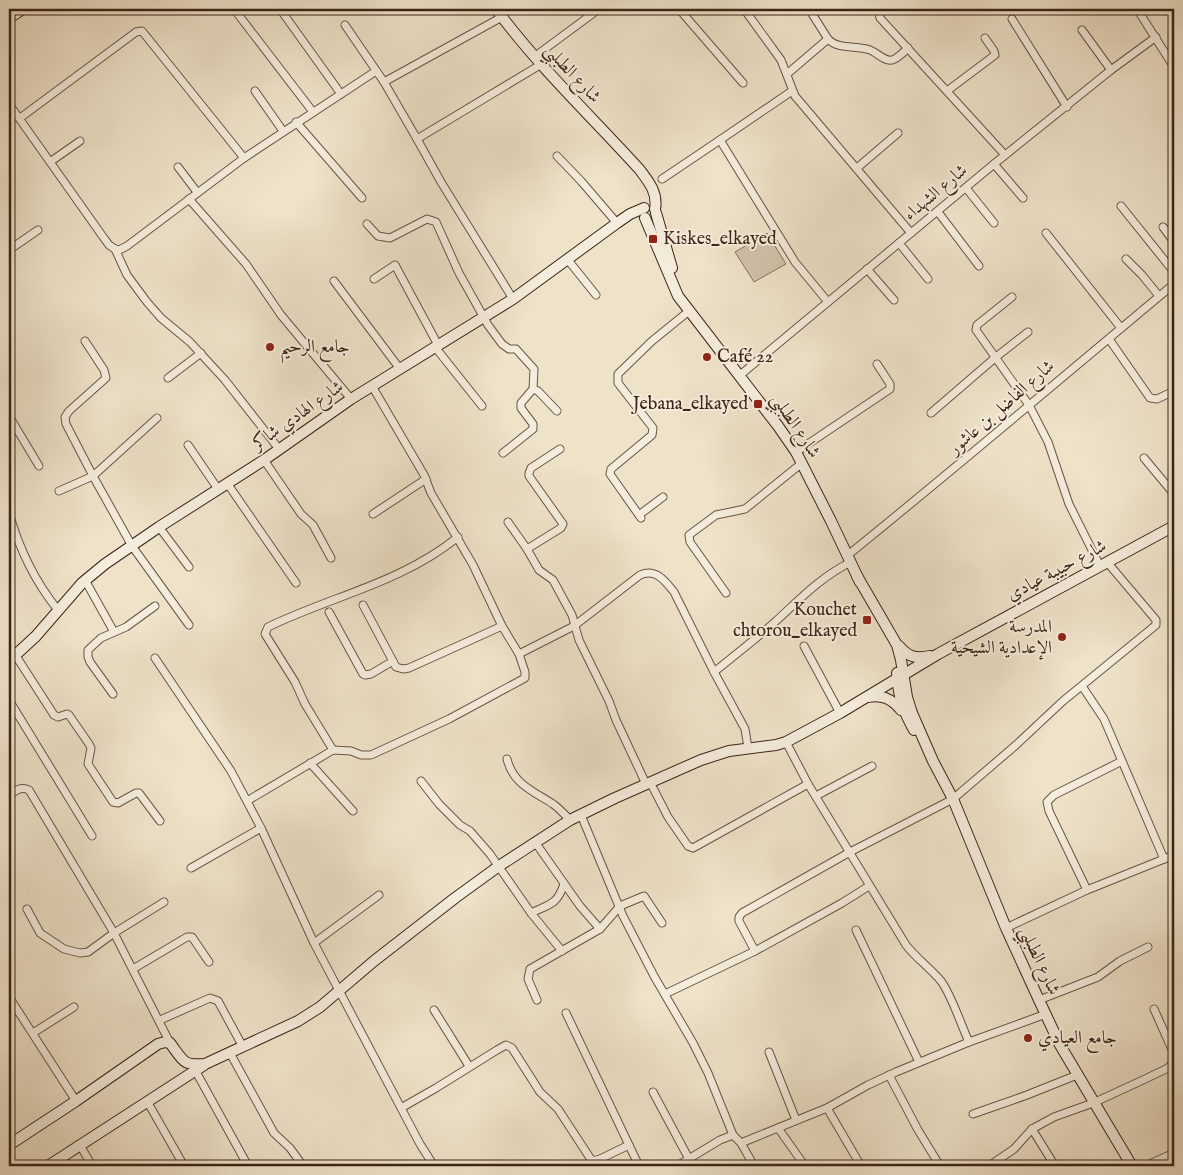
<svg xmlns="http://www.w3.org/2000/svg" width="1183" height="1175" font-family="'IM FELL English',Amiri,serif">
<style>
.garden{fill:#d0c2ab;stroke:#867362}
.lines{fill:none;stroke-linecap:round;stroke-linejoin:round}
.street-casing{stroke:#685444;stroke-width:9}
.secondary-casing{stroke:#3c2418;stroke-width:12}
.street{stroke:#f4ecdc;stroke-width:7}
.secondary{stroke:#f4ecdc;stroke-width:10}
.poi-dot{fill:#8f2418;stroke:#f4ecdc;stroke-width:2}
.labels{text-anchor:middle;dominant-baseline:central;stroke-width:4;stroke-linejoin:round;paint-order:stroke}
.street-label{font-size:18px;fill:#3c2418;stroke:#f4ecdc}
.poi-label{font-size:18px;fill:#3c2418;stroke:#f4ecdc;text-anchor:start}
</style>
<rect width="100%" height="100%" fill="#eee2c9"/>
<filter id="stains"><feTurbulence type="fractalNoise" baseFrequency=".004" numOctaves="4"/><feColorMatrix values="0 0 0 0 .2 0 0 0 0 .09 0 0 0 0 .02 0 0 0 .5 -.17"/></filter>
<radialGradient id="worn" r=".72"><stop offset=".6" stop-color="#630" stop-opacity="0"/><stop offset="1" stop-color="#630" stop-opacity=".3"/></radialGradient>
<!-- garden -->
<polygon class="garden" points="767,233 786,264 754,282 735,252"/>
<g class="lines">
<defs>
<g id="street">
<polyline points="234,9 313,112"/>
<polyline points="280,9 341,94"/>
<polyline points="679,9 743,83"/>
<polyline points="744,9 781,60 795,96 911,233"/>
<polyline points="809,9 828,39"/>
<polyline points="878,9 880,18 1005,155"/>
<polyline points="1137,9 1174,67"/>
<polyline points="1012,19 1067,107"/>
<polyline points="345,25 384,82 502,17"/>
<polyline points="1082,30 1111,70"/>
<polyline points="534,57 599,9"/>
<path d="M787,74L828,39C838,50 857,45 870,50C876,52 885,62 892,60C897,59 904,52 908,48"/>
<polyline points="384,82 417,139"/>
<polyline points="255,91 283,131"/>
<polyline points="792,91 720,140 795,262 828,302"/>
<polyline points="947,91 995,55 994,51 985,38"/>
<polyline points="9,104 101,234 109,245 115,249 127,275 147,302 161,318 190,342 225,380 279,449"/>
<polyline points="20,118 136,32 142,31 244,158"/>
<polyline points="296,122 362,198"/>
<polyline points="557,156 581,181 617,223"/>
<polyline points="50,162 80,141"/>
<polyline points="994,164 1023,198"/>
<polyline points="178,167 197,192"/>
<polyline points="857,168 898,133"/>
<polyline points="662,179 720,140"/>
<polyline points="966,188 994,223"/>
<polyline points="189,199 246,264 281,315 351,399"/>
<polyline points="1121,206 1174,272"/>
<polyline points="938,212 979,266"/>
<polyline points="367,224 378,236 390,238 427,219 436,222 459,273 488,325 502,344 509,349 516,349 534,369 533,389 521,403 521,408 533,424 533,429 503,453"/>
<polyline points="1163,227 1174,242"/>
<polyline points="1046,233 1121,328"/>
<polyline points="899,243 928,279"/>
<polyline points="115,249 119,250 127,246 244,158 376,71"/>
<polyline points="9,250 38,230"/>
<polyline points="1126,259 1142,275 1159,296"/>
<polyline points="568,260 596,295"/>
<polyline points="867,269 894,300"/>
<polyline points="374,279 395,265 438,345"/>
<polyline points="334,281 400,369"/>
<polyline points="1012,297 977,325 976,330 1029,405 1048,442 1069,504 1100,566"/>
<polyline points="513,299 441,182 417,139 540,65"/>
<polyline points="1109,339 1150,398 1157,399 1174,391"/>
<polyline points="85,341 104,370 106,378 69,411 65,417 66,424 93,476 132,546 189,625"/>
<polyline points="435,347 482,406"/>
<polyline points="739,376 994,164 1111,70 1156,37"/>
<polyline points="168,378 201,353"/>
<polyline points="533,389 538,391 557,411"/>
<polyline points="931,413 996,357 1028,332"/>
<polyline points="9,416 39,466"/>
<polyline points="188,445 218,489"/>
<polyline points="796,452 890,389 890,384 877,364"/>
<polyline points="1144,458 1174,494"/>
<polyline points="264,460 301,514 313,525 331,558"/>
<polyline points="227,483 296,583"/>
<polyline points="59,491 93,476 157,418"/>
<path d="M9,513C19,548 36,583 58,610"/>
<polyline points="373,514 426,479"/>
<polyline points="639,515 663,497"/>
<polyline points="641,518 610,474 611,469 652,435 653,428 618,383 618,374 652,341 689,311"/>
<polyline points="508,522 527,549 539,570 553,580 572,615 579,640 609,701 616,720 646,784"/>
<polyline points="159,527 189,567"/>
<polyline points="527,549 561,528 563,524 529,476 529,473 531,468 560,449"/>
<path d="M848,555C958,466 1066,374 1174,284"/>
<polyline points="85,580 114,632"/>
<polyline points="726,593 690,542 689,535 716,515 745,509 802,463"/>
<polyline points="363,605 396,667 403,669 409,668 502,626"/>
<polyline points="329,612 363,674 365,675 371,674 393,661"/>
<polyline points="804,646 840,713"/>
<path d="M519,654L574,626L640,575C656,568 665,581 674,592L714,672L745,729L748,748"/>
<polyline points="16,656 54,715 58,717 67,714 69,715 89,744 91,748 88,764 113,802 118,803 136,793 139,793 160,821"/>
<polyline points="155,658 231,771 261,828 314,943 420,1144 434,1166"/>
<path d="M714,672C735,655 756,639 776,621C800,599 822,576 851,562"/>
<polyline points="1082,686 1104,719 1164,859"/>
<polyline points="113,694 90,662 88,657 88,650 101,638 126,627 155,606"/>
<polyline points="9,700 92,836"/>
<path d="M786,742L808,784L906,945C916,958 930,968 941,981C952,996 961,1025 969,1042"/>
<path d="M333,750L305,704L295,682L265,634L268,627C332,596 401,583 458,537"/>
<path d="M507,759C513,784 533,791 553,804C560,809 565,815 570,820"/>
<polyline points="310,763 353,811"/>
<polyline points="421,781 439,804 460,825 470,831 490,854 531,913 562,951"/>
<polyline points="650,782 668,817 688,846 693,848 808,784"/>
<path d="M9,796C15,791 20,786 29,790L114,933L170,1043"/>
<polyline points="816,796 872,766"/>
<polyline points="247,801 333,750 351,751 361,755 371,755 449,719 525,678 525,672 519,654 502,626 473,565 431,493 424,475 372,386"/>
<polyline points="581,815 623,916 654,976 693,1043 708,1073 733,1135 741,1143 754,1166"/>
<polyline points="535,842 580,906 600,929"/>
<polyline points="191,868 261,828"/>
<polyline points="1087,890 1049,811 1047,802 1054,795 1122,761"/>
<polyline points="27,909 40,933 64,949 80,953 88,952 114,933 164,902"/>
<path d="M531,913C550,904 557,905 564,884"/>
<polyline points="1006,928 1087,890 1174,855"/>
<polyline points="856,930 919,1062"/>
<polyline points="314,943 379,895"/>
<polyline points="755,951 739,921 739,917 742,913 850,852 953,799 1016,745 1063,701 1156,625 1156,620 1107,562"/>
<polyline points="133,969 187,937 192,937 209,962"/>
<polyline points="665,994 755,951 842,903 869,886"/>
<polyline points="9,997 76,1101"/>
<polyline points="537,1000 528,979 530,969 600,929 620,906 644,896 662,923"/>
<polyline points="1039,1000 1098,977 1120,961 1148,947"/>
<polyline points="1154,1009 1174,1054"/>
<polyline points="434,1010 469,1066"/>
<polyline points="566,1013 639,1166"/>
<polyline points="160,1020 210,998 218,1001 243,1047"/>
<polyline points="33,1033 74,1007"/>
<polyline points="769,1052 796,1120"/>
<polyline points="230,1053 274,1133 290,1148 303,1166"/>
<polyline points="195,1070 248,1166"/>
<polyline points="889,1075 918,1130 940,1166"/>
<polyline points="653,1092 689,1159"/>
<polyline points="147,1101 184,1166"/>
<polyline points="401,1108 436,1088 497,1050 506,1045 512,1048 540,1092 558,1109 592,1161 600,1159 629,1145"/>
<polyline points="827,1108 861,1166"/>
<polyline points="973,1114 1027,1095 1077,1075"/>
<polyline points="778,1128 805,1166"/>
<polyline points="741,1143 827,1108 868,1085 896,1072 969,1042 1046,1014"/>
<polyline points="80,1145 92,1166"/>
<polyline points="677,1166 720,1140 733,1135"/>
<polyline points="989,1166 1014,1149 1032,1129"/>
<polyline points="1055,1166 1032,1129 1054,1117 1093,1103 1143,1080 1168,1068 1174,1062"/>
<polyline points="1145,1166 1174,1153"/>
</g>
<g id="secondary">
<path d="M496,9C539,67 591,116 640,170C649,182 658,193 655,209"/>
<polyline points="9,18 23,9"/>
<polyline points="656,213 672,268"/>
<polyline points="645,218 678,296 778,426 796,452 831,521 860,582"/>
<polyline points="857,576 897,645 901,660 907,697 912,713 933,761 953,799 1006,928 1039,1000 1060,1045 1132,1166"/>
<path d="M899,646C908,657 916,659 930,656"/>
<polyline points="9,661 36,636 82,583 105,564 159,527 264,460 351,399 513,299 617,223 630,214 644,208"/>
<path d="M897,673C898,695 903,711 914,730"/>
<path d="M868,697C882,694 892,699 901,710"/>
<path d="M9,1145L76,1101L158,1044L165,1042L170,1043C183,1060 182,1066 205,1064L298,1021L320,1007L374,961L455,898L499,866L570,820L615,798L701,760L729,751L776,745L786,742L840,713L938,654L1174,526"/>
<polyline points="48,1166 204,1065"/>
</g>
</defs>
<!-- street casing -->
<use href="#street" class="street-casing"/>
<!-- secondary casing -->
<use href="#secondary" class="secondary-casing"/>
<!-- street -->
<use href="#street" class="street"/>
<!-- secondary -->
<use href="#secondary" class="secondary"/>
</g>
<!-- markers -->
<g class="poi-dot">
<rect x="648" y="234" width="10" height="10" rx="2.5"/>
<circle cx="270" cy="347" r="5"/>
<circle cx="707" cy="357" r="5"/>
<rect x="753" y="399" width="10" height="10" rx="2.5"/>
<rect x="862" y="615" width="10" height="10" rx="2.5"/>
<circle cx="1062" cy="637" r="5"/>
<circle cx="1028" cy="1038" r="5"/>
</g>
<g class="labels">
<!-- street labels -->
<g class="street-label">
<text transform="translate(572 74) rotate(47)">شارع الطبلبي</text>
<text transform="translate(936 193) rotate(-40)">شارع الشهداء</text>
<text transform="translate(1002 408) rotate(-41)">شارع الفاضل بن عاشور</text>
<text transform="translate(298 416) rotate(-35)">شارع الهادي شاكر</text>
<text transform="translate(795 426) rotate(56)">شارع الطبلبي</text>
<text transform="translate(1057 571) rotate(-28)">شارع حبيبة عيادي</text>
<text transform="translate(1039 961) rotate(65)">شارع الطبلبي</text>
</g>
<!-- poi labels -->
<g class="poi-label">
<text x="663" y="239">Kiskes_elkayed</text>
<text x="280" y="347">جامع الرحيم</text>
<text x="717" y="357">Café 22</text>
<text x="748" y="404" text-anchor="end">Jebana_elkayed</text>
<text x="857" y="610" text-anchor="end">Kouchet<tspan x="857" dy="21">chtorou_elkayed</tspan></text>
<text x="1052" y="627" text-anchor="end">المدرسة<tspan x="1052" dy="21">الإعدادية الشيحية</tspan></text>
<text x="1038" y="1038">جامع العيادي</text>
</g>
</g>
<!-- margin -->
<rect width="1183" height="1175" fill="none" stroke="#eee2c9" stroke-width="30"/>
<rect x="10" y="10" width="1163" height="1155" fill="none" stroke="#3c2418" stroke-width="2.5"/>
<rect x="15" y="15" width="1153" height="1145" fill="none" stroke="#3c2418"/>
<rect width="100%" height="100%" filter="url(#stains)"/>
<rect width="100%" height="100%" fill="url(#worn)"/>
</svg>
